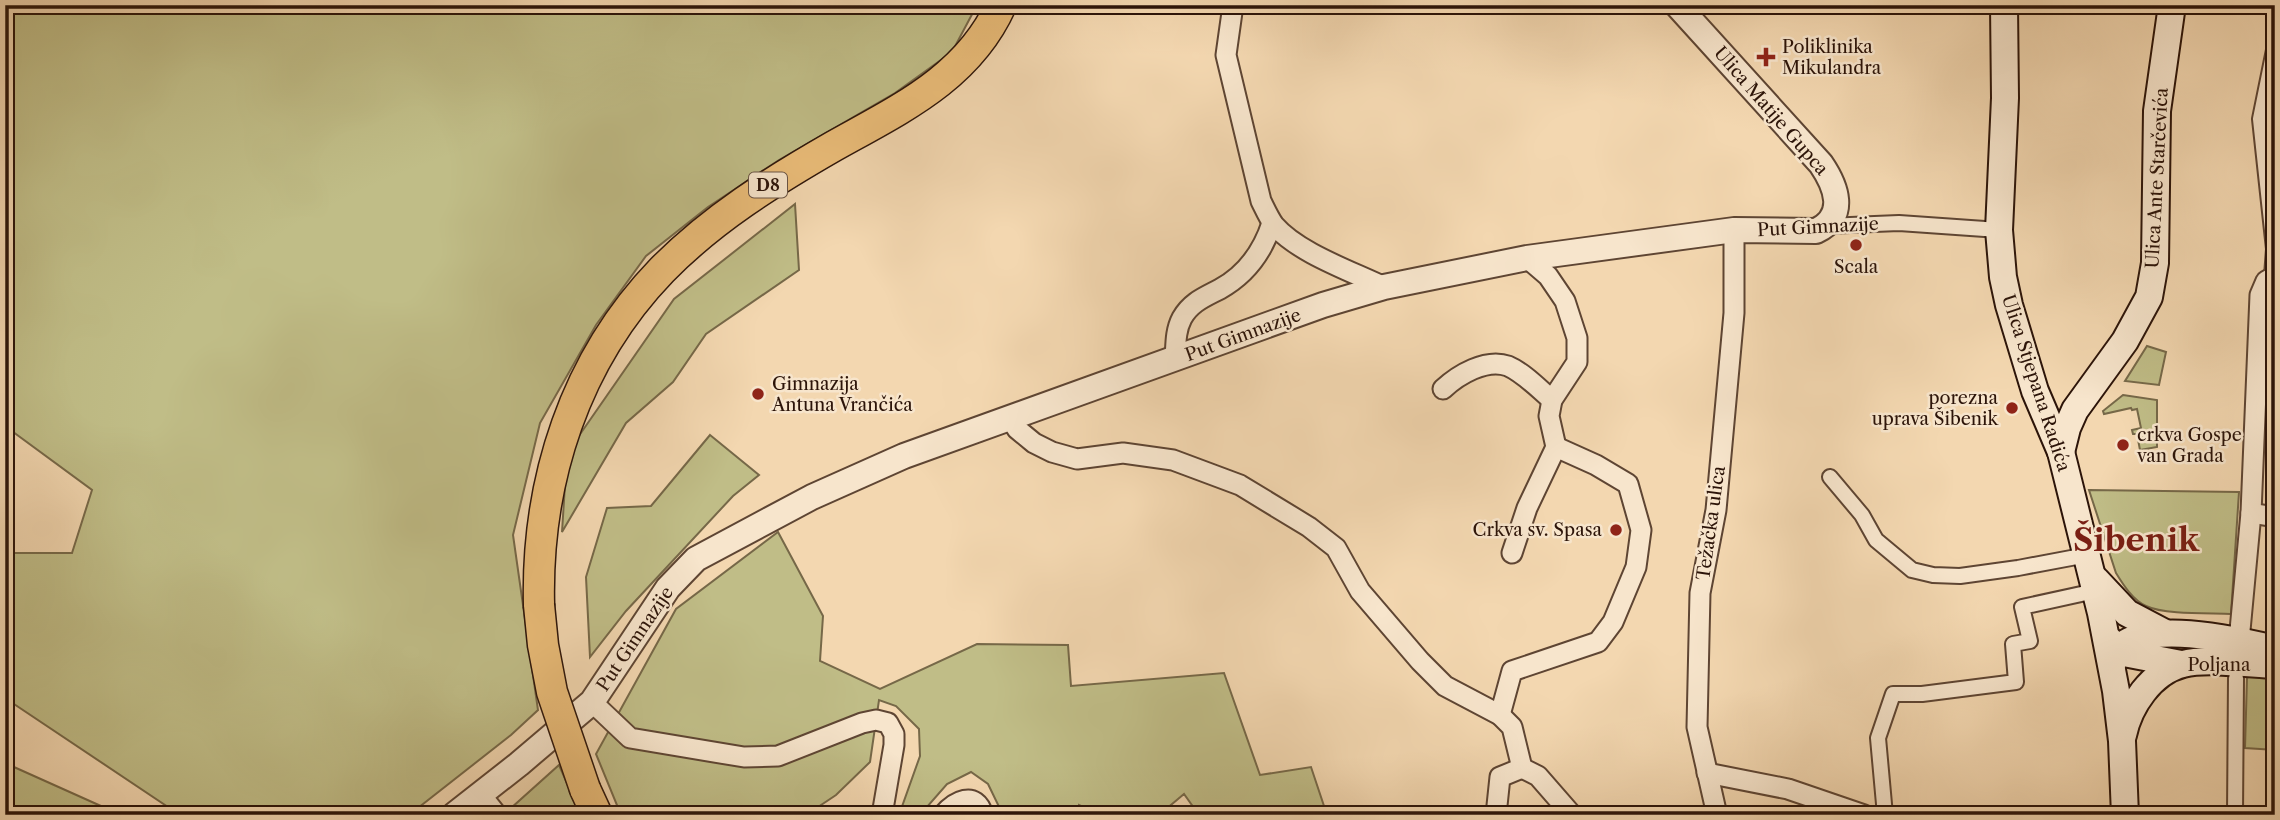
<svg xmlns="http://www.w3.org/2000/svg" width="2280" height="820" font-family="'Libre Caslon Text',serif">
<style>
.green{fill:#c0bd87;stroke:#766848;stroke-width:2}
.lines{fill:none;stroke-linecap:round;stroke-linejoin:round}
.pedestrian-casing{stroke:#5e4533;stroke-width:18}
.minor-casing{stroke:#5e4533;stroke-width:23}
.tertiary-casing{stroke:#5e4533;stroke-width:28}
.secondary-casing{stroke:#2c1409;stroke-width:30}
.primary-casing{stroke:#2c1409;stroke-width:33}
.pedestrian{stroke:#f7e5cc;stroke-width:14}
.minor{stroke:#f7e5cc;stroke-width:19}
.tertiary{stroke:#f7e5cc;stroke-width:24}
.secondary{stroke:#f7e5cc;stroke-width:26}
.primary{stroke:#eabc78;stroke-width:30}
.primary-bridge-casing{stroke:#2c1409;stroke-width:33;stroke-linecap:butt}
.primary-bridge{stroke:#eabc78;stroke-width:30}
.poi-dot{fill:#8f2418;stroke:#f7e5cc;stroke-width:2.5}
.labels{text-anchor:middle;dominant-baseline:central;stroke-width:5;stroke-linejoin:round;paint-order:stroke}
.shield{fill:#f7e5cc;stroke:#695344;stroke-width:2}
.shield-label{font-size:16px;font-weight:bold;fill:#2c1409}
.poi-label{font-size:18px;fill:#2c1409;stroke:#f7e5cc;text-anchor:start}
.street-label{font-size:18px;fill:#2c1409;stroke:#f7e5cc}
.town-label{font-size:32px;font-weight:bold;fill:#7a1f14;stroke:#f7e5cc}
</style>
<rect width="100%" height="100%" fill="#f3d7b0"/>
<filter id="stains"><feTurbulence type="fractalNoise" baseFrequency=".00286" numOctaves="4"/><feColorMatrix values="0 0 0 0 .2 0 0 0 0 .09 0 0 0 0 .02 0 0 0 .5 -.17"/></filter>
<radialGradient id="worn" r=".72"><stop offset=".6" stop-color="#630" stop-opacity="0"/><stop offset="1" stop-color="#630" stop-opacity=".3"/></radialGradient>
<!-- green -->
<g class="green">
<polygon points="5,5 977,5 952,52 895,93 779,160 708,207 646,256 596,325 540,423 513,535 538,710 511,735 409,815 180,815 5,698 5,553 72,553 92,490 5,426"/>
<polygon points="795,204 799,270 706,334 673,382 626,423 562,532 567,453 674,299"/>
<polygon points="2147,346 2166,352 2159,385 2125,381"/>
<polygon points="2123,395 2157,400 2157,447 2140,450 2137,434 2133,434 2132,430 2141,428 2137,409 2132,410 2131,408 2104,414 2103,411"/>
<polygon points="710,435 759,475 733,496 626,611 590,657 586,577 607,508 651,506"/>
<path d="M2089,490L2239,492L2231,614C2209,613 2165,615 2146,606C2133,600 2124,586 2116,573Z"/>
<polygon points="778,532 823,616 820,661 880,689 977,644 1068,645 1071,686 1224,673 1260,775 1311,767 1327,815 1199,815 1184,794 1159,815 1101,815 1079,805 1078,815 1003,815 988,784 971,772 947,784 920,815 899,815 920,756 919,729 896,706 879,700 870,762 836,795 806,815 621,815 596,754 676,609"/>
<polygon points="2252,675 2275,677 2275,750 2245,748 2247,678"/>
<polygon points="5,763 121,815 5,815"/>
<polygon points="559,765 581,815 514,815 510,809"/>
</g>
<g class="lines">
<defs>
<g id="pedestrian">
<polyline points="1826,226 1899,223 1999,230"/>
<polyline points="2272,276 2274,249 2260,119 2275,45"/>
<polyline points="1830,477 1862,515 1876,540 1912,570 1933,575 1960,576 2018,568 2087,555"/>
<polyline points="1885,815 1878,738 1893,694 1922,694 2016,682 2013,644 2030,641 2022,607 2095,591"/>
<polyline points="2235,815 2236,678"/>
</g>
<g id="minor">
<path d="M1233,5L1226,55L1261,201C1265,209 1269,218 1274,225C1298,253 1351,271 1384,287"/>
<path d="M1175,360C1176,346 1175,331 1182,318C1191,302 1205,297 1220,289C1247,274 1263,251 1272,223"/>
<path d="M1443,389C1458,375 1486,358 1508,366C1524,373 1539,389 1552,400"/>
<polyline points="1010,418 1017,429 1034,443 1052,452 1077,459 1123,453 1173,460 1240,485 1309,527 1336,548 1360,591 1420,661 1445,686 1500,715 1512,727 1522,768 1538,776 1572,815"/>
<polyline points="2251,513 2275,517"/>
<polyline points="1512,553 1527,508 1556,447 1549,416 1552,400 1577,362 1577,338 1565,301 1548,276 1527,258"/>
<polyline points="2239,641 2251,513 2260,295 2266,281 2275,276"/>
<polyline points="592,702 630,738 744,757 778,756 862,723 876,720 888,723 894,734 894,745 882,815"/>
<polyline points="1500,715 1512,671 1598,642 1613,622 1636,567 1641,530 1628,484 1596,465 1556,447"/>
<polyline points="1707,773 1788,789 1864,815"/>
<polyline points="481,795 497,815"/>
<path d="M943,815C954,802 976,789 983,815"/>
<polyline points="1496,815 1500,777 1522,768"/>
<polyline points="1717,815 1697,727 1700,593 1716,510 1734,313 1734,230"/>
</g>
<path id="tertiary" d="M454,815L519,764L592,702L668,588L696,559L812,497L904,456L1323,305L1384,287L1527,258L1734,230L1816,231C1848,216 1836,186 1821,164L1677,5"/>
<g id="secondary">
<polyline points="2004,5 2005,98 1999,230 2003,277 2009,305 2035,391 2061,452 2101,613 2116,691 2122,741 2125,815"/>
<polyline points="2061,452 2067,428 2075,410 2125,341 2149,297 2155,263 2157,111 2172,5"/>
<polyline points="2096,580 2127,613 2165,633"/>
<polyline points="2109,640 2124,653 2181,664"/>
<path d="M2112,665C2119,611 2241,641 2275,649"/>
<path d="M2123,735C2129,706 2151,672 2183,664C2206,658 2250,664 2275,665"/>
</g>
<g id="primary">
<path d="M539,605C536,481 575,360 662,270C712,219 773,181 834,146C900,109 968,78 1001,5"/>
<polyline points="585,789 597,815"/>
</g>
</defs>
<!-- pedestrian casing -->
<use href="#pedestrian" class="pedestrian-casing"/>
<!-- minor casing -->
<use href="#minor" class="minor-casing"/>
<!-- tertiary casing -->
<use href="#tertiary" class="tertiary-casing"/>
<!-- secondary casing -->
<use href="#secondary" class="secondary-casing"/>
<!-- primary casing -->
<use href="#primary" class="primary-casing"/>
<!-- pedestrian -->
<use href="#pedestrian" class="pedestrian"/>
<!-- minor -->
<use href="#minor" class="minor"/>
<!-- tertiary -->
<use href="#tertiary" class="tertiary"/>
<!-- secondary -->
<use href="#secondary" class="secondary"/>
<!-- primary -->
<use href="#primary" class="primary"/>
<defs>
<polyline id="primary-bridge" points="539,605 543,645 552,692 585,789"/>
</defs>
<!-- primary-bridge casing -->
<use href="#primary-bridge" class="primary-bridge-casing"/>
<!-- primary-bridge -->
<use href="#primary-bridge" class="primary-bridge"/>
</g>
<!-- markers -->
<g class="poi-dot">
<path d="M1762.5 46.5h7v7h7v7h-7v7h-7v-7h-7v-7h7z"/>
<circle cx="1856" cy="245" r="7"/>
<circle cx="758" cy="394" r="7"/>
<circle cx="2012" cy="408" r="7"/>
<circle cx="2123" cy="445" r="7"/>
<circle cx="1616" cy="530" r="7"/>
</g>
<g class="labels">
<!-- shield labels -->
<rect class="shield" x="749" y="172.5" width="38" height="25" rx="5"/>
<g class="shield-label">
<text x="768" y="185">D8</text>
</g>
<!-- poi labels -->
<g class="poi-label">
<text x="1782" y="47">Poliklinika<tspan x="1782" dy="21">Mikulandra</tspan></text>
<text x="1856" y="267" text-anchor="middle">Scala</text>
<text x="772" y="384">Gimnazija<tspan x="772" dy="21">Antuna Vrančića</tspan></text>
<text x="1998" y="398" text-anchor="end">porezna<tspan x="1998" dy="21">uprava Šibenik</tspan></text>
<text x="2137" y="435">crkva Gospe<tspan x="2137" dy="21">van Grada</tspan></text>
<text x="1602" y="530" text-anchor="end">Crkva sv. Spasa</text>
</g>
<!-- street labels -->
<g class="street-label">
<text transform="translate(1771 111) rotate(49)">Ulica Matije Gupca</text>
<text transform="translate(2157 178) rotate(-87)">Ulica Ante Starčevića</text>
<text transform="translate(1818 227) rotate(-3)">Put Gimnazije</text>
<text transform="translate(1243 335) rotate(-20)">Put Gimnazije</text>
<text transform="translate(2036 383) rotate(72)">Ulica Stjepana Radića</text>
<text transform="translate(1711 523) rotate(-82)">Težačka ulica</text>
<text transform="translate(635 639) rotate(-56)">Put Gimnazije</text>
<text x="2219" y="665">Poljana</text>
</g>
<!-- town labels -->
<g class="town-label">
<text x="2136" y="539">Šibenik</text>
</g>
</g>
<!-- margin -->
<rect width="2280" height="820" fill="none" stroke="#f3d7b0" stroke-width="28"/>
<rect x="7" y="7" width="2266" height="806" fill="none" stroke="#2c1409" stroke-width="3.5"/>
<rect x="14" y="14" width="2252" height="792" fill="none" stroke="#2c1409" stroke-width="2"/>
<rect width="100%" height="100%" filter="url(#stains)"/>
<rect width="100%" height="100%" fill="url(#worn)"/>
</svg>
